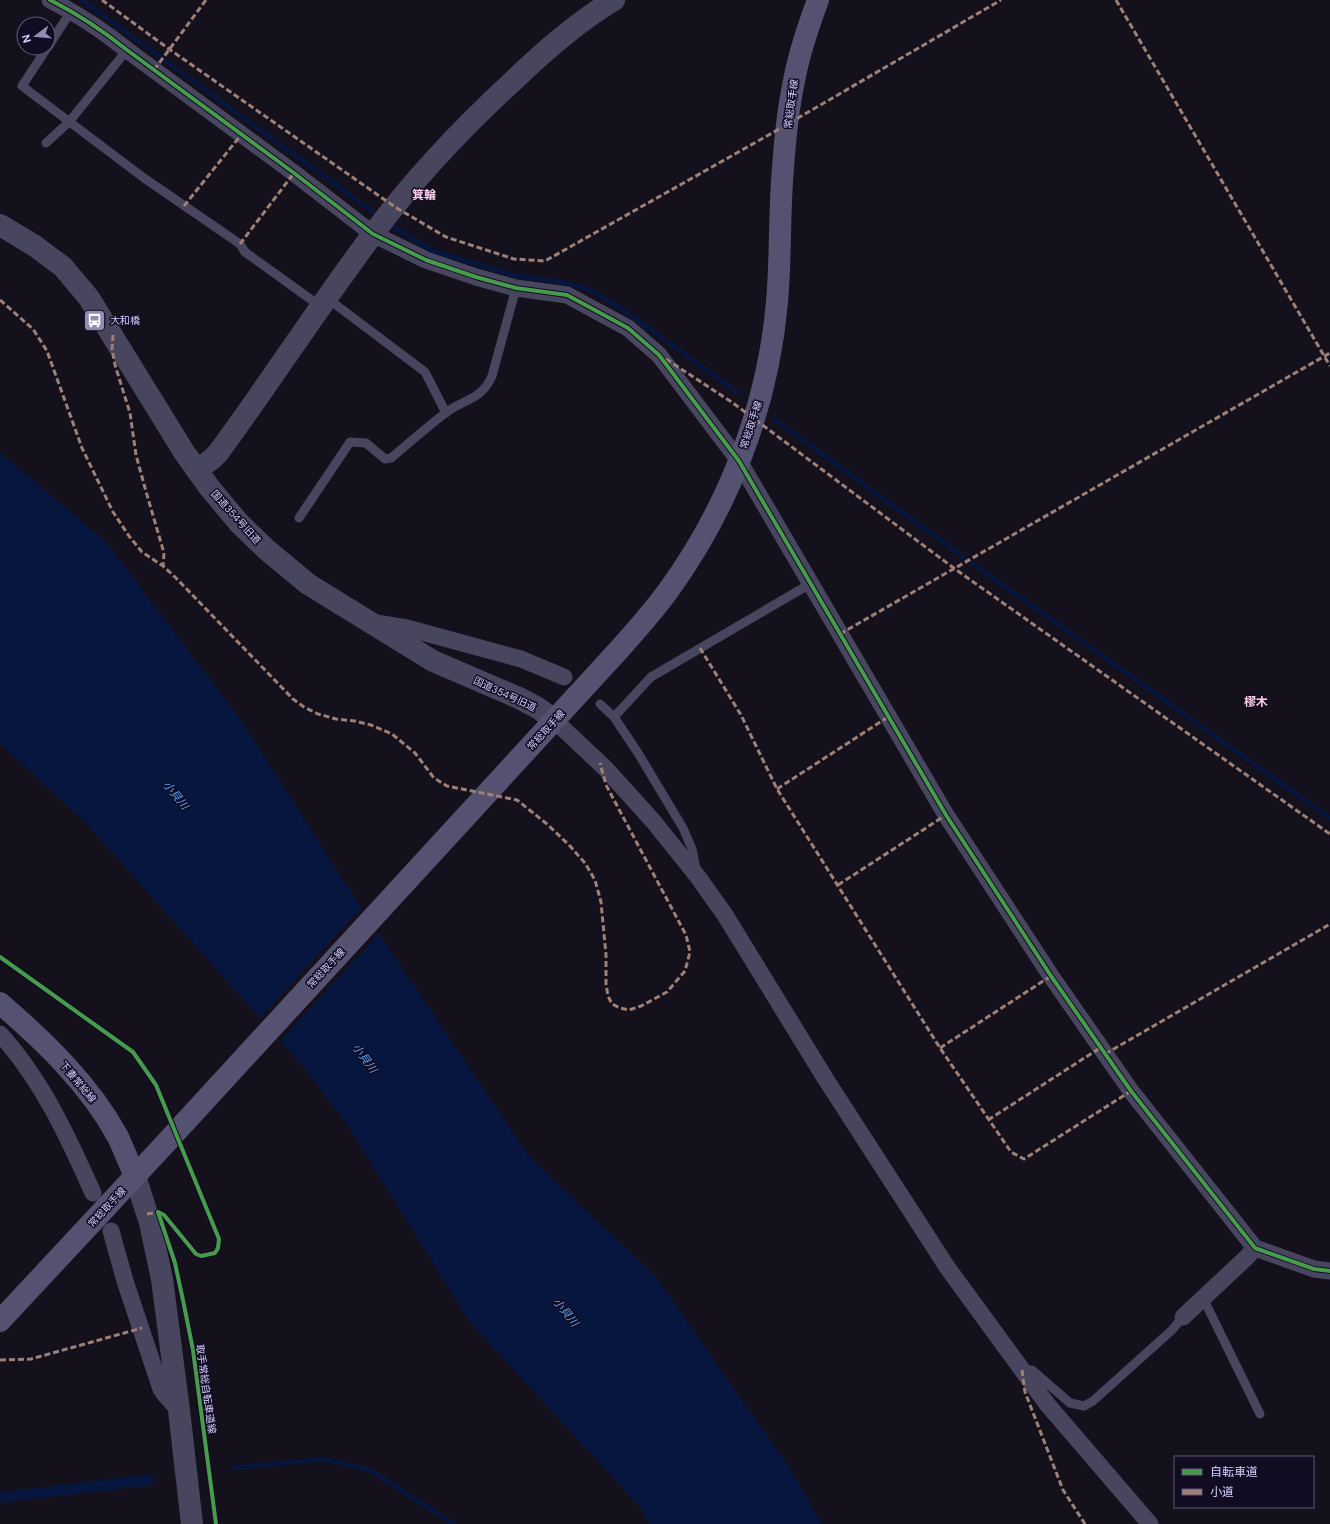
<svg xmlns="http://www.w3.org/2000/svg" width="1330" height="1524" font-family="'DM Sans','Noto Sans JP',sans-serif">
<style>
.water{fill:#07163e}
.pier{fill:#14111d}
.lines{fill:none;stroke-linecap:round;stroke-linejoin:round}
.stream{stroke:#07163e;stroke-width:4.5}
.service{stroke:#48455e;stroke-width:9}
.minor{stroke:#48455e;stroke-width:17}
.tertiary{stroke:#48455e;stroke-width:22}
.secondary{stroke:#555271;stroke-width:22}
.quiet{stroke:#9e8076;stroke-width:3;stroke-dasharray:6 3;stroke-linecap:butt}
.cycleway-casing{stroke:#110c22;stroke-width:6}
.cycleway{stroke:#469c4c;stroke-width:4}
.labels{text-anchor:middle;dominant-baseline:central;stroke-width:3;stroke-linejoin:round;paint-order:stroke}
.street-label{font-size:10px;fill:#d7cdff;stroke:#110c22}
.poi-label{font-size:10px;fill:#d7cdff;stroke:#110c22;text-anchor:start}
.water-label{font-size:11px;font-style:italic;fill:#5ba6ff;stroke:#110c22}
.quarter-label{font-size:12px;font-weight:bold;fill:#ffcfea;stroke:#110c22}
</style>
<rect width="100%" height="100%" fill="#14111d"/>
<!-- water -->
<g class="water">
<polygon points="0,452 107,543 244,724 343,880 528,1155 656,1277 789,1467 822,1524 649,1524 640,1507 469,1321 348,1126 303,1066 84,821 0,744"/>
<polygon points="153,1474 154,1485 0,1503 0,1492"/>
</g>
<!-- pier -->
<polygon class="pier" points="363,906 380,933 279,1042 259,1019"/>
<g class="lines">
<!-- stream -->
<g class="stream">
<polyline points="82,0 380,217"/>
<polyline points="389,224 433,251 516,276 557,281 589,289 622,309 740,394"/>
<polyline points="774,419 965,558 1330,818"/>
<polyline points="234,1468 323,1459 370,1470 454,1524"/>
</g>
<!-- service -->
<g class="service">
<polyline points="48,47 71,11"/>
<polyline points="47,48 22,86 144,178 240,244 245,252 320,306"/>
<polyline points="46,143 69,122 127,50"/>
<polyline points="327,298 425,372 446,413"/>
<path d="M299,518L350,442L366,443L385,459L391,458C409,443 426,428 444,414C463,399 481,401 492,376L516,288"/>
<polyline points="600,704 614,717 638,753 683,828 692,849 696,869"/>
<polyline points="614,717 651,677 810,584"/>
<polyline points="1203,1298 1260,1414"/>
<polyline points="1023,1370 1032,1370 1070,1403 1084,1406 1093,1401 1172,1330 1183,1317"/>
</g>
<!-- minor -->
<g class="minor">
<path d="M50,0C78,14 102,30 127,50L294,173L373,234L426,260L476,277L516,288L567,295L628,328L659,355L739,461L946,815L1051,976L1131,1091L1255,1248L1314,1269L1330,1271"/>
<polyline points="376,623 407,628 521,659 564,677"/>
<polyline points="554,720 606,769 653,821 698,877 725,915 825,1078 947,1267 1047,1404 1150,1524"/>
<path d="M0,1034C42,1080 68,1137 93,1193"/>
<polyline points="111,1231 125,1281 161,1389 166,1396 179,1410"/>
<polyline points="1183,1317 1247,1257 1255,1248"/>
</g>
<!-- tertiary -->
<g class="tertiary">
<polyline points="0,225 35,246 63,267 89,298 184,452 209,487 239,523 267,550 308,584 433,661 519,698 538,708 554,720"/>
<path d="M197,470L212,459L218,453C271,381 319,306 373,234C414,179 462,128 512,82C543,52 577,22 614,0"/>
<polyline points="135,1176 150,1223 162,1279 179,1410 192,1524"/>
</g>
<!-- secondary -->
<g class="secondary">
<path d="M0,1003C44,1041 90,1085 118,1137C124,1150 129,1163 135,1176"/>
<path d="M0,1321L164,1145L616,653C634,633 652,613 668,591C729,507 768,406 777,302C781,257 779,212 783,168C785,139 788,109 794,81C799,53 808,27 818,0"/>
</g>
<!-- quiet -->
<g class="quiet">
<polyline points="102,0 169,49 395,207 446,237 514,259 545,261 774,132 1001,0"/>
<polyline points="1116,0 1330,366"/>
<polyline points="154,70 206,0"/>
<polyline points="184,206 241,135"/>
<polyline points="240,244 294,173"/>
<polyline points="0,300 33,329 47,351 82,448 113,512 129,536 142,552 163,566 176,578 293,699 304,707 318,714 336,719 355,721 371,725 392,734 415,753 434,778 447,786 517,800 547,824 570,846 585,863 595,880 601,902 606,955 606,984 608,996 612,1004 620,1008 629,1010 641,1006 667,992 685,971 690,952 686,935 606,785 600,763"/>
<polyline points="113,335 112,349 115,365 130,413 136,455 145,488 164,553 163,566"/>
<polyline points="666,359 733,403 955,569 1330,834"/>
<polyline points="840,634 1330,353"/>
<polyline points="700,648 741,715 777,789 940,1048 1011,1152 1024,1159 1131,1091"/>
<polyline points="777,789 888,717"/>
<polyline points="838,885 946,815"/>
<polyline points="940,1048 1051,976"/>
<polyline points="1105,1054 1330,924"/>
<polyline points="988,1120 1100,1048"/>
<polyline points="147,1214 158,1212 160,1213"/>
<polyline points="0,1360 31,1359 142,1328"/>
<polyline points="1022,1370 1025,1392 1063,1490 1085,1524"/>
</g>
<defs>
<g id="cycleway">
<path d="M50,0C78,14 102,30 127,50L294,173L373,234L426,260L476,277L516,288L567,295L628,328L659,355L739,461L946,815L1051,976L1131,1091L1255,1248L1314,1269L1330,1271"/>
<polyline points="0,957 133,1052 156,1085 219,1239 218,1248 215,1253 201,1256 196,1254 164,1215 158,1212"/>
<polyline points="158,1212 175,1263 184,1305 193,1350 216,1524"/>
</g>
</defs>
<!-- cycleway casing -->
<use href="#cycleway" class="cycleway-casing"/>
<!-- cycleway -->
<use href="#cycleway" class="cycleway"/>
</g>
<!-- icons -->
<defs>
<symbol id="bus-square" viewBox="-11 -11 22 22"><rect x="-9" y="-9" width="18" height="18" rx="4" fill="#938bb0" stroke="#110c22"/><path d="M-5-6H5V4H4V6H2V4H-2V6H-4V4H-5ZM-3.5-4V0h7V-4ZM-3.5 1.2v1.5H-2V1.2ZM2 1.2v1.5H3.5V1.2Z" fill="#fff"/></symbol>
</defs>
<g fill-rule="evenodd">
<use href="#bus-square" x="82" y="308" width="25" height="25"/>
</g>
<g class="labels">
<!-- street labels -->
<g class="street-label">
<text transform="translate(791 104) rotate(-82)">常総取手線</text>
<text transform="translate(751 425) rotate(-72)">常総取手線</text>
<text transform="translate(236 517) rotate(48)">国道354号旧道</text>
<text transform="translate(505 694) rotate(25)">国道354号旧道</text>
<text transform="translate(546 730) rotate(-48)">常総取手線</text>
<text transform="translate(326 968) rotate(-47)">常総取手線</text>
<text transform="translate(78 1082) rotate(50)">下妻常総線</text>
<text transform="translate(107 1207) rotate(-47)">常総取手線</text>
<text transform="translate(206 1389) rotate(82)">取手常総自転車道線</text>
</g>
<!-- poi labels -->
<g class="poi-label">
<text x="110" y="320">大和橋</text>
</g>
<!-- water labels -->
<g class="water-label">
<text transform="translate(176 795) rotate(51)">小貝川</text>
<text transform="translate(365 1058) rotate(54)">小貝川</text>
<text transform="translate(566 1312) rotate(51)">小貝川</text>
</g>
<!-- quarter labels -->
<g class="quarter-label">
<text x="424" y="195">箕輪</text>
<text x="1256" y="702">樛木</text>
</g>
</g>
<!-- legend -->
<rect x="1174" y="1456" width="140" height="52" fill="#110c22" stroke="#60597a"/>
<rect x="1182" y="1469" width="20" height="6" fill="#469c4c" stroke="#60597a"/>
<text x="1210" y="1476" font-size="12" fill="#d7cdff">自転車道</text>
<rect x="1182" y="1489" width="20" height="6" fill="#9e8076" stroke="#60597a"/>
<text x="1210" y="1496" font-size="12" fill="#d7cdff">小道</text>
<!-- north arrow -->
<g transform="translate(36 36) rotate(254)"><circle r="19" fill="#110c22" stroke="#60597a"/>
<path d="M0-3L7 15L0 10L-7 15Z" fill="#938bb0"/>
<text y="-6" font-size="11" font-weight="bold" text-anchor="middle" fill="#d7cdff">N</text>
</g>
</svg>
